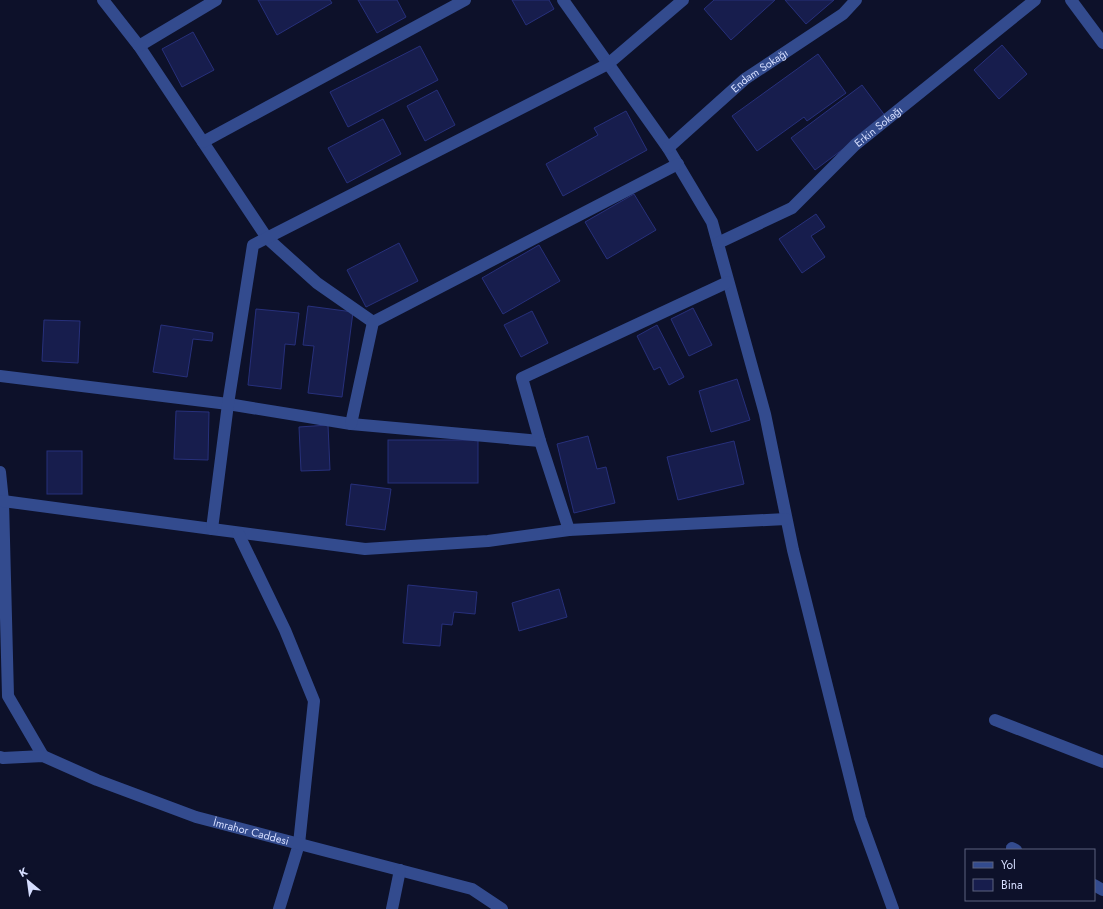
<svg xmlns="http://www.w3.org/2000/svg" width="1103" height="909" font-family="Jost,sans-serif">
<style>
.building{fill:#171d4d;stroke:#27307b}
.lines{fill:none;stroke-linecap:round;stroke-linejoin:round}
.minor{stroke:#334b8e;stroke-width:12}
.labels{text-anchor:middle;dominant-baseline:central;stroke-width:3;stroke-linejoin:round;paint-order:stroke}
.street-label{font-size:11px;fill:#d6deff;stroke:#0d112a}
</style>
<rect width="100%" height="100%" fill="#0d112a"/>
<!-- building -->
<g class="building">
<polygon points="258,0 330,0 332,3 277,35"/>
<polygon points="358,0 397,0 406,17 377,33"/>
<polygon points="512,0 549,0 554,9 526,25"/>
<polygon points="714,0 775,0 731,40 704,9"/>
<polygon points="785,0 834,0 806,24"/>
<polygon points="193,32 214,70 182,87 162,49"/>
<polygon points="1002,45 1027,74 999,99 974,70"/>
<polygon points="420,46 438,80 348,127 330,92"/>
<polygon points="818,54 846,93 807,121 804,117 757,151 732,116"/>
<polygon points="862,85 886,117 815,170 791,138"/>
<polygon points="437,90 455,125 425,141 407,106"/>
<polygon points="626,111 647,150 563,196 546,164 598,135 594,128"/>
<polygon points="383,119 401,154 347,183 328,148"/>
<polygon points="634,194 656,230 607,259 585,222"/>
<polygon points="816,214 825,227 811,236 825,257 802,273 779,239"/>
<polygon points="399,243 418,281 366,307 347,270"/>
<polygon points="539,245 560,281 503,314 482,278"/>
<polygon points="308,306 353,312 342,397 308,393 314,346 303,345"/>
<polygon points="693,308 712,345 689,356 671,319"/>
<polygon points="256,309 299,313 295,345 285,344 281,389 248,385"/>
<polygon points="532,311 548,343 521,357 504,325"/>
<polygon points="44,320 80,321 78,363 42,361"/>
<polygon points="161,325 213,333 212,341 193,339 187,377 153,372"/>
<polygon points="657,325 684,377 669,385 660,367 654,370 637,336"/>
<polygon points="737,379 750,420 711,432 699,391"/>
<polygon points="176,411 209,412 208,460 174,459"/>
<polygon points="328,425 330,470 301,471 299,427"/>
<polygon points="588,436 597,469 606,467 615,503 574,513 557,444"/>
<rect x="388" y="440" width="90" height="43"/>
<polygon points="734,441 744,484 678,500 667,457"/>
<rect x="47" y="451" width="35" height="43"/>
<polygon points="351,484 391,489 385,530 346,525"/>
<polygon points="408,585 477,592 475,614 454,612 452,625 442,624 440,646 403,643"/>
<polygon points="559,589 567,617 519,631 512,603"/>
</g>
<g class="lines">
<!-- minor -->
<g class="minor">
<polyline points="103,0 139,46 267,238 317,283 373,322"/>
<polyline points="563,0 668,148 712,222 765,414 793,550 860,818 893,909"/>
<polyline points="1071,0 1103,43"/>
<polyline points="139,46 216,0"/>
<polyline points="203,142 465,0"/>
<path id="s1" d="M668,148L745,79L843,14L856,0"/>
<path id="s2" d="M718,243L792,208L855,145L1035,0"/>
<polyline points="0,376 228,404 351,424 540,441"/>
<polyline points="351,424 373,322 678,164"/>
<polyline points="0,472 3,501 8,696 43,756"/>
<polyline points="3,501 212,529 365,549 488,541 569,530 786,519"/>
<polyline points="212,529 228,404 253,245 608,64 683,0"/>
<polyline points="569,530 540,441 522,378 728,282"/>
<polyline points="238,533 285,630 314,701 299,844 279,909"/>
<polyline points="995,720 1103,762"/>
<path id="s3" d="M0,757L3,758L43,756L97,780L196,817L472,889L502,909"/>
<polyline points="1012,848 1016,850"/>
<polyline points="1094,885 1103,890"/>
<polyline points="392,909 400,870"/>
</g>
</g>
<g class="labels">
<!-- street labels -->
<g class="street-label">
<text stroke="none"><textPath href="#s1" startOffset="120">Endam Sokağı</textPath></text>
<text stroke="none"><textPath href="#s2" startOffset="201">Erkin Sokağı</textPath></text>
<text stroke="none"><textPath href="#s3" startOffset="265">İmrahor Caddesi</textPath></text>
</g>
</g>
<!-- legend -->
<rect x="965" y="849" width="130" height="52" fill="#0d112a" stroke="#5d637f"/>
<rect x="973" y="862" width="20" height="6" fill="#334b8e" stroke="#5d637f"/>
<text x="1001" y="869" font-size="12" fill="#d6deff">Yol</text>
<rect x="973" y="879" width="20" height="12" fill="#171d4d" stroke="#5d637f"/>
<text x="1001" y="889" font-size="12" fill="#d6deff">Bina</text>
<!-- north arrow -->
<g transform="translate(28 881) rotate(331)" stroke="#0d112a" stroke-width="3" paint-order="stroke">
<path d="M0-3L7 15L0 10L-7 15Z" fill="#d6deff"/>
<text y="-6" font-size="11" font-weight="bold" text-anchor="middle" fill="#d6deff">K</text>
</g>
</svg>
